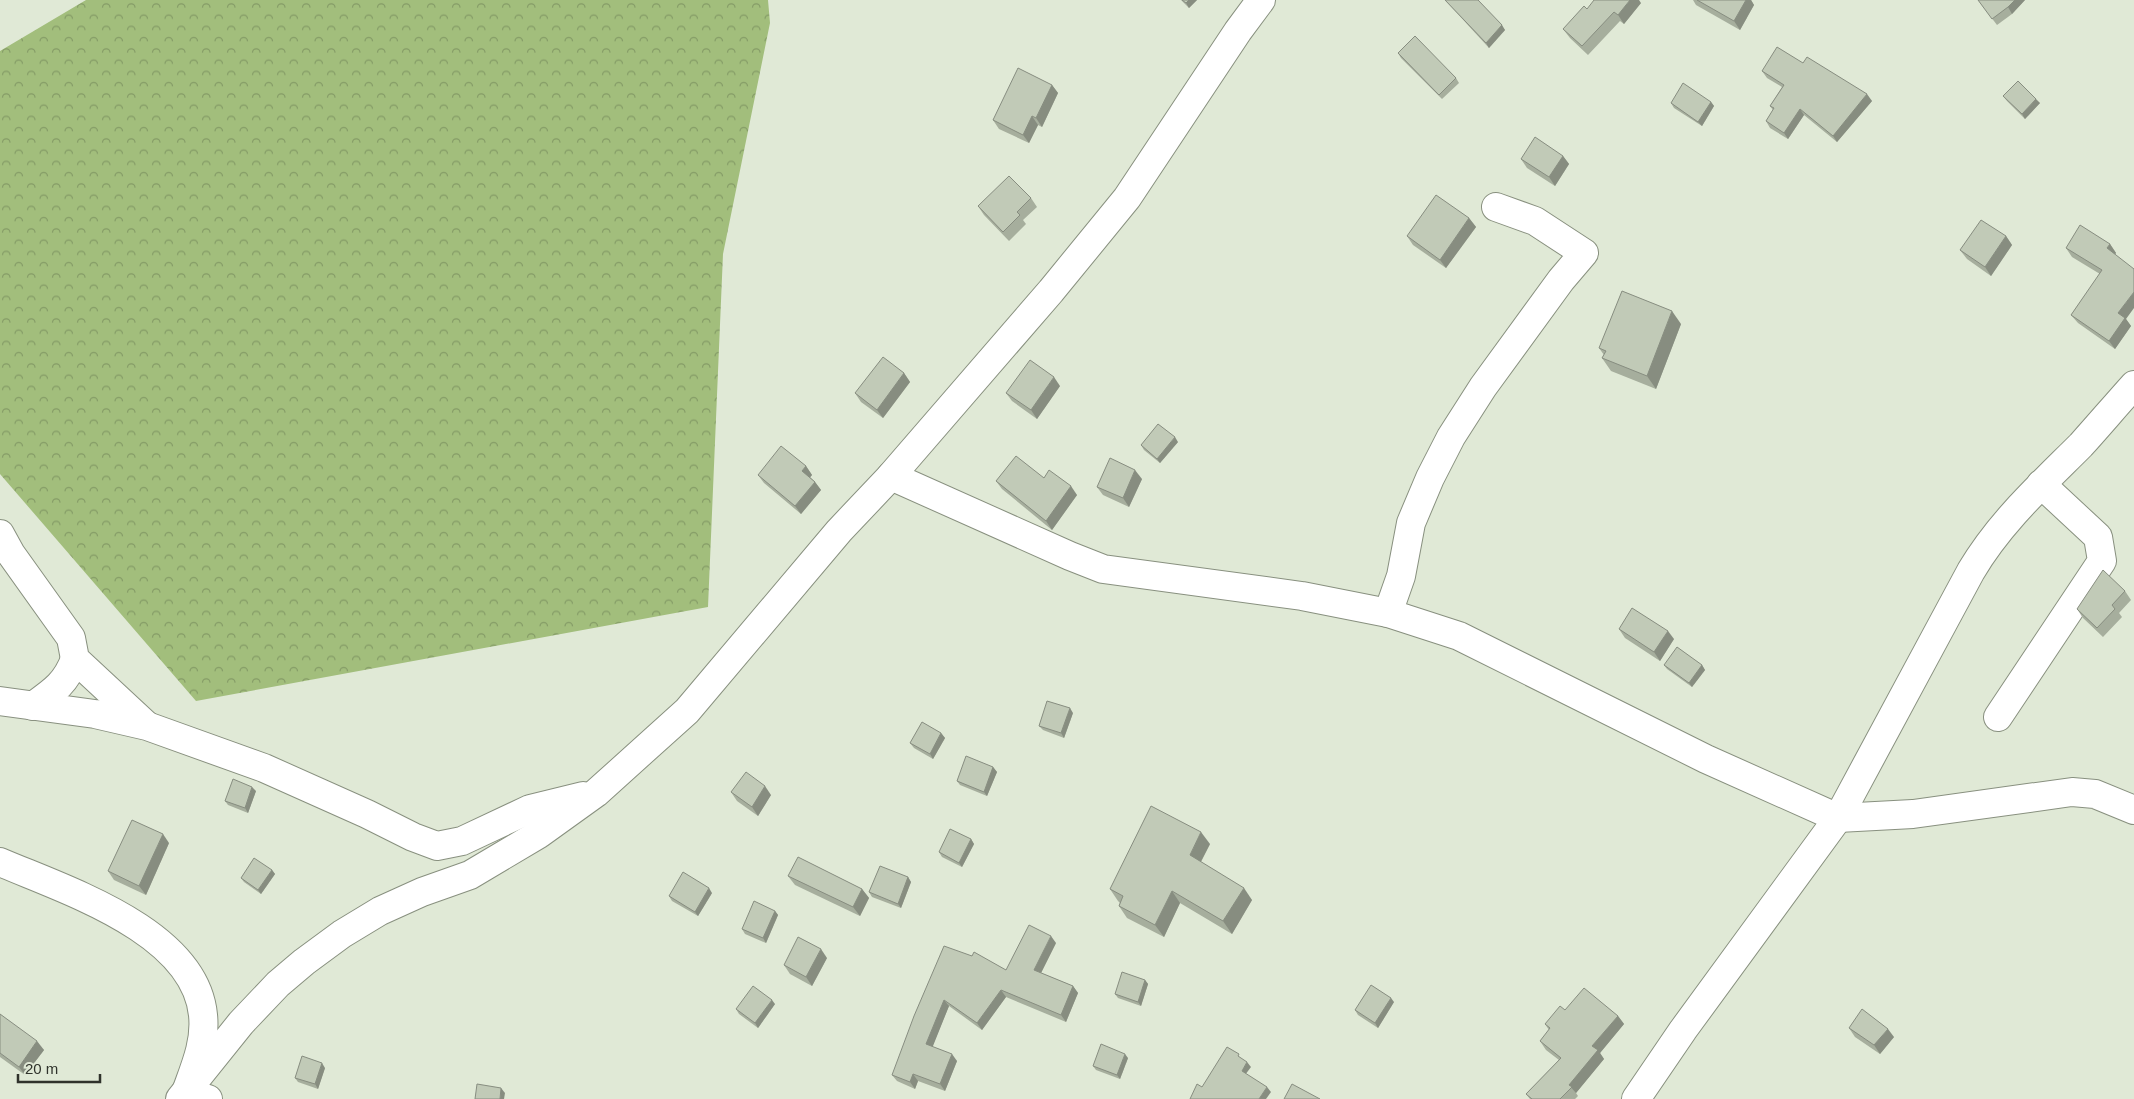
<svg xmlns="http://www.w3.org/2000/svg" width="2134" height="1099" font-family="Helvetica,sans-serif">
<style>
.forest{fill:url(#forest-crowns)}
.lines{fill:none;stroke-linecap:round;stroke-linejoin:round}
.minor-casing{stroke:#88907f;stroke-width:30}
.minor{stroke:#fff;stroke-width:28}
.wall{fill:#a6ae9d}
.shaded-wall{fill:#878d80}
.building{fill:#c1cab7;stroke:#878d80}
</style>
<defs>
<pattern id="forest-crowns" width="20" height="18" patternUnits="userSpaceOnUse" patternTransform="scale(1.25)"><rect width="20" height="18" fill="#a2be7c"/><path d="M2 6a3 3 0 1 1 6 0M12 15a3 3 0 1 1 6 0" fill="none" stroke="#849b66"/></pattern>
</defs>
<rect width="100%" height="100%" fill="#e0e9d6"/>
<!-- forest -->
<polygon class="forest" points="86,0 768,0 770,23 723,254 708,607 196,701 0,474 0,51"/>
<g class="lines">
<defs>
<g id="minor">
<polyline points="891,476 1070,556 1103,569 1302,596 1388,613 1459,636 1706,759 1838,818 1913,814 2072,792 2095,794 2134,810"/>
<polyline points="0,534 11,554 71,638 75,659 146,725"/>
<polyline points="1388,613 1401,576 1411,523 1430,478 1451,437 1483,387 1561,280 1584,253 1535,221 1496,207"/>
<polyline points="0,701 95,714 147,726 264,768 367,814 413,837 437,846 462,841 530,809 583,796"/>
<path d="M33,706C54,691 66,683 75,659"/>
<polyline points="1998,717 2102,561 2098,537 2041,484"/>
<path d="M0,862C65,890 195,931 203,1015C206,1042 195,1067 186,1092L208,1099"/>
<polyline points="180,1099 241,1023 278,984 304,962 342,934 380,911 422,892 470,875 539,834 596,793 687,711 839,531 891,476 1051,291 1127,198 1238,31 1261,0"/>
<path d="M1636,1099L1683,1030L1838,818L1971,571C2000,522 2041,485 2081,445C2099,425 2116,405 2134,385"/>
</g>
</defs>
<!-- minor casing -->
<use href="#minor" class="minor-casing"/>
<!-- minor -->
<use href="#minor" class="minor"/>
</g>
<!-- wall -->
<g class="wall">
<polygon points="1181,0 1197,0 1189,8"/>
<polygon points="1445,0 1478,0 1505,30 1489,48"/>
<polygon points="1693,0 1751,0 1754,5 1740,30 1696,5"/>
<polygon points="1978,0 2025,0 2012,14 1997,25"/>
<polygon points="1641,3 1624,24 1620,21 1588,55 1570,38 1563,29 1587,9"/>
<polygon points="1398,53 1456,78 1459,83 1442,99 1401,58"/>
<polygon points="1803,63 1872,101 1837,142 1804,115 1788,139 1770,128 1766,121 1773,110 1770,106 1782,87 1767,78 1762,71"/>
<polygon points="1052,85 1058,93 1042,127 1038,125 1029,143 999,129 993,120"/>
<polygon points="2003,96 2040,103 2025,119 2007,101"/>
<polygon points="1711,102 1714,106 1702,126 1674,108 1671,103"/>
<polygon points="1563,156 1569,164 1555,186 1527,168 1521,159"/>
<polygon points="1031,198 1037,207 1023,220 1026,224 1009,241 984,215 978,206"/>
<polygon points="1469,218 1476,227 1446,268 1413,245 1407,236"/>
<polygon points="2006,236 2012,245 1991,276 1967,259 1960,250"/>
<polygon points="2110,244 2116,253 2115,254 2126,319 2131,326 2115,349 2078,323 2071,315 2100,274 2072,257 2066,248"/>
<polygon points="1681,324 1656,389 1611,371 1602,358 1604,355 1599,348"/>
<polygon points="904,373 910,382 883,418 861,402 855,393"/>
<polygon points="1060,386 1037,419 1012,401 1006,393"/>
<polygon points="1178,442 1160,463 1144,450 1141,445"/>
<polygon points="806,466 812,475 810,477 815,482 821,490 801,514 764,483 758,475"/>
<polygon points="1044,478 1077,495 1052,530 1002,489 996,481"/>
<polygon points="1142,479 1129,507 1103,495 1097,487"/>
<polygon points="2125,591 2131,600 2119,613 2122,617 2103,637 2083,618 2077,609"/>
<polygon points="1619,629 1674,639 1660,661 1625,638"/>
<polygon points="1664,665 1702,665 1705,670 1692,687 1667,669"/>
<polygon points="1073,713 1064,738 1043,730 1039,726"/>
<polygon points="941,733 945,738 933,759 914,748 910,743"/>
<polygon points="993,767 997,772 987,796 960,785 957,781"/>
<polygon points="256,791 248,813 228,805 225,801"/>
<polygon points="731,792 771,795 758,816 737,801"/>
<polygon points="971,839 974,844 962,867 942,857 939,852"/>
<polygon points="169,843 146,895 114,880 108,871"/>
<polygon points="1210,844 1201,862 1252,900 1232,934 1180,903 1164,937 1127,918 1119,906 1120,903 1118,901 1110,889"/>
<polygon points="272,870 275,874 261,894 244,882 241,878"/>
<polygon points="788,876 862,889 869,898 860,916 795,885"/>
<polygon points="908,877 911,882 901,908 872,897 869,892"/>
<polygon points="712,893 698,916 672,901 669,896"/>
<polygon points="775,911 778,915 766,943 745,934 742,929"/>
<polygon points="1056,943 1041,973 1073,986 1078,993 1066,1022 1006,997 982,1030 949,1006 932,1047 957,1061 945,1091 918,1081 915,1089 897,1081 892,1075 972,956 1006,970"/>
<polygon points="827,958 812,986 790,974 784,965"/>
<polygon points="1145,980 1148,984 1141,1006 1118,998 1115,994"/>
<polygon points="1394,1002 1378,1028 1358,1015 1355,1010"/>
<polygon points="775,1004 758,1028 739,1014 736,1009"/>
<polygon points="1565,1010 1618,1016 1624,1024 1600,1053 1604,1059 1576,1093 1578,1096 1575,1099 1530,1099 1526,1094 1559,1060 1546,1050 1540,1041 1549,1030 1545,1024"/>
<polygon points="0,1014 44,1050 25,1075 0,1057"/>
<polygon points="1849,1028 1894,1037 1880,1054 1855,1037"/>
<polygon points="1128,1058 1120,1079 1096,1070 1093,1066"/>
<polygon points="325,1068 318,1089 298,1082 295,1078"/>
</g>
<!-- shaded-wall -->
<g class="shaded-wall">
<polygon points="1189,0 1197,0 1189,8 1186,3"/>
<polygon points="1630,0 1639,0 1641,3 1624,24 1618,15"/>
<polygon points="1746,0 1751,0 1754,5 1740,30 1734,21"/>
<polygon points="2015,0 2025,0 2012,14 2008,7"/>
<polygon points="1502,25 1505,30 1489,48 1486,43"/>
<polygon points="1052,85 1058,93 1042,127 1036,118"/>
<polygon points="1867,94 1872,101 1837,142 1833,136"/>
<polygon points="2036,99 2040,103 2025,119 2022,114"/>
<polygon points="1711,102 1714,106 1702,126 1698,122"/>
<polygon points="1800,109 1804,115 1788,139 1784,133"/>
<polygon points="1032,116 1038,125 1029,143 1023,135"/>
<polygon points="1563,156 1569,164 1555,186 1549,177"/>
<polygon points="1469,218 1476,227 1446,268 1440,260"/>
<polygon points="2006,236 2012,245 1991,276 1985,267"/>
<polygon points="2110,244 2116,253 2113,257 2107,248"/>
<polygon points="2134,292 2134,308 2126,319 2131,326 2115,349 2109,341 2118,313"/>
<polygon points="1672,311 1681,324 1656,389 1647,376"/>
<polygon points="904,373 910,382 883,418 877,410"/>
<polygon points="1054,377 1060,386 1037,419 1031,410"/>
<polygon points="1175,437 1178,442 1160,463 1157,459"/>
<polygon points="806,466 812,475 808,480 802,471"/>
<polygon points="1135,470 1142,479 1129,507 1123,498"/>
<polygon points="815,482 821,490 801,514 795,506"/>
<polygon points="1071,486 1077,495 1052,530 1046,521"/>
<polygon points="1668,631 1674,639 1660,661 1654,652"/>
<polygon points="1702,665 1705,670 1692,687 1689,683"/>
<polygon points="1070,708 1073,713 1064,738 1061,733"/>
<polygon points="941,733 945,738 933,759 930,754"/>
<polygon points="993,767 997,772 987,796 984,792"/>
<polygon points="765,786 771,795 758,816 752,807"/>
<polygon points="252,787 256,791 248,813 245,808"/>
<polygon points="1201,832 1210,844 1198,867 1190,855"/>
<polygon points="163,834 169,843 146,895 139,886"/>
<polygon points="971,839 974,844 962,867 959,863"/>
<polygon points="272,870 275,874 261,894 258,890"/>
<polygon points="908,877 911,882 901,908 898,904"/>
<polygon points="709,888 712,893 698,916 695,912"/>
<polygon points="1244,888 1252,900 1232,934 1223,921"/>
<polygon points="862,889 869,898 860,916 853,907"/>
<polygon points="1172,891 1180,903 1164,937 1155,925"/>
<polygon points="775,911 778,915 766,943 763,938"/>
<polygon points="1051,936 1056,943 1039,977 1034,970"/>
<polygon points="821,949 827,958 812,986 806,977"/>
<polygon points="1145,980 1148,984 1141,1006 1138,1002"/>
<polygon points="1073,986 1078,993 1066,1022 1061,1015"/>
<polygon points="1001,990 1006,997 982,1030 977,1023"/>
<polygon points="1391,998 1394,1002 1378,1028 1375,1023"/>
<polygon points="772,1000 775,1004 758,1028 755,1023"/>
<polygon points="944,1000 949,1006 931,1051 926,1044"/>
<polygon points="1618,1016 1624,1024 1600,1053 1604,1059 1576,1093 1569,1085 1592,1046"/>
<polygon points="1888,1029 1894,1037 1880,1054 1874,1045"/>
<polygon points="37,1041 44,1050 25,1075 19,1067"/>
<polygon points="952,1054 957,1061 945,1091 940,1084"/>
<polygon points="1125,1054 1128,1058 1120,1079 1117,1075"/>
<polygon points="1247,1062 1251,1067 1245,1075 1242,1071"/>
<polygon points="322,1063 325,1068 318,1089 315,1084"/>
<polygon points="913,1074 918,1081 915,1089 910,1082"/>
<polygon points="1267,1087 1271,1092 1266,1099 1259,1099"/>
<polygon points="501,1088 505,1093 504,1099 500,1099"/>
</g>
<!-- building -->
<g class="building">
<polygon points="1182,0 1189,0 1186,3"/>
<polygon points="1445,0 1478,0 1502,25 1486,43"/>
<polygon points="1594,0 1630,0 1618,15 1614,12 1582,46 1563,29 1584,6 1587,9"/>
<polygon points="1697,0 1746,0 1734,21"/>
<polygon points="1978,0 2015,0 2008,7 1992,19"/>
<polygon points="1415,36 1456,78 1439,95 1398,53"/>
<polygon points="1777,47 1803,63 1807,57 1867,94 1833,136 1800,109 1784,133 1766,121 1774,108 1770,106 1784,85 1762,71"/>
<polygon points="1018,68 1052,85 1036,118 1032,116 1023,135 993,120"/>
<polygon points="2018,81 2036,99 2022,114 2003,96"/>
<polygon points="1683,83 1711,102 1698,122 1671,103"/>
<polygon points="1535,137 1563,156 1549,177 1521,159"/>
<polygon points="1009,176 1031,198 1017,212 1020,215 1003,232 978,206"/>
<polygon points="1436,195 1469,218 1440,260 1407,236"/>
<polygon points="1981,220 2006,236 1985,267 1960,250"/>
<polygon points="2080,225 2110,244 2107,248 2134,269 2134,292 2118,313 2125,318 2109,341 2071,315 2102,270 2066,248"/>
<polygon points="1622,291 1672,311 1647,376 1602,358 1606,351 1599,348"/>
<polygon points="883,357 904,373 877,410 855,393"/>
<polygon points="1030,360 1054,377 1031,410 1006,393"/>
<polygon points="1158,424 1175,437 1157,459 1141,445"/>
<polygon points="781,446 806,466 802,471 815,482 795,506 758,475"/>
<polygon points="1016,456 1044,478 1049,470 1071,486 1046,521 996,481"/>
<polygon points="1110,458 1135,470 1123,498 1097,487"/>
<polygon points="2103,570 2125,591 2112,605 2115,609 2097,628 2077,609"/>
<polygon points="1632,608 1668,631 1654,652 1619,629"/>
<polygon points="1677,647 1702,665 1689,683 1664,665"/>
<polygon points="1047,701 1070,708 1061,733 1039,726"/>
<polygon points="922,722 941,733 930,754 910,743"/>
<polygon points="966,756 993,767 984,792 957,781"/>
<polygon points="746,772 765,786 752,807 731,792"/>
<polygon points="233,779 252,787 245,808 225,801"/>
<polygon points="1151,806 1201,832 1190,855 1244,888 1223,921 1172,891 1155,925 1119,906 1123,896 1110,889"/>
<polygon points="132,820 163,834 139,886 108,871"/>
<polygon points="950,829 971,839 959,863 939,852"/>
<polygon points="798,857 862,889 853,907 788,876"/>
<polygon points="254,858 272,870 258,890 241,878"/>
<polygon points="880,866 908,877 898,904 869,892"/>
<polygon points="683,872 709,888 695,912 669,896"/>
<polygon points="754,901 775,911 763,938 742,929"/>
<polygon points="1029,925 1051,936 1034,970 1073,986 1061,1015 1001,990 977,1023 944,1000 926,1044 952,1054 940,1084 913,1074 910,1082 892,1075 914,1016 944,946 972,956 974,952 1006,970"/>
<polygon points="798,937 821,949 806,977 784,965"/>
<polygon points="1122,972 1145,980 1138,1002 1115,994"/>
<polygon points="1371,985 1391,998 1375,1023 1355,1010"/>
<polygon points="753,986 772,1000 755,1023 736,1009"/>
<polygon points="1584,988 1618,1016 1592,1046 1598,1050 1569,1085 1572,1087 1560,1099 1532,1099 1526,1094 1561,1058 1540,1041 1550,1028 1545,1024 1560,1006 1565,1010"/>
<polygon points="1862,1009 1888,1029 1874,1045 1849,1028"/>
<polygon points="0,1014 37,1041 19,1067 0,1053"/>
<polygon points="1101,1044 1125,1054 1117,1075 1093,1066"/>
<polygon points="1227,1047 1239,1054 1238,1056 1247,1062 1242,1071 1267,1087 1259,1099 1190,1099 1197,1084 1202,1087"/>
<polygon points="302,1056 322,1063 315,1084 295,1078"/>
<polygon points="477,1084 501,1088 500,1099 475,1099"/>
<polygon points="1292,1084 1320,1099 1284,1099"/>
</g>
<!-- scale -->
<path d="M18 1074v8h82v-8" fill="none" stroke="#2f322b" stroke-width="2.5"/>
<text x="25" y="1074" font-size="15" fill="#2f322b" stroke="#e0e9d6" stroke-width="4" paint-order="stroke">20 m</text>
</svg>
